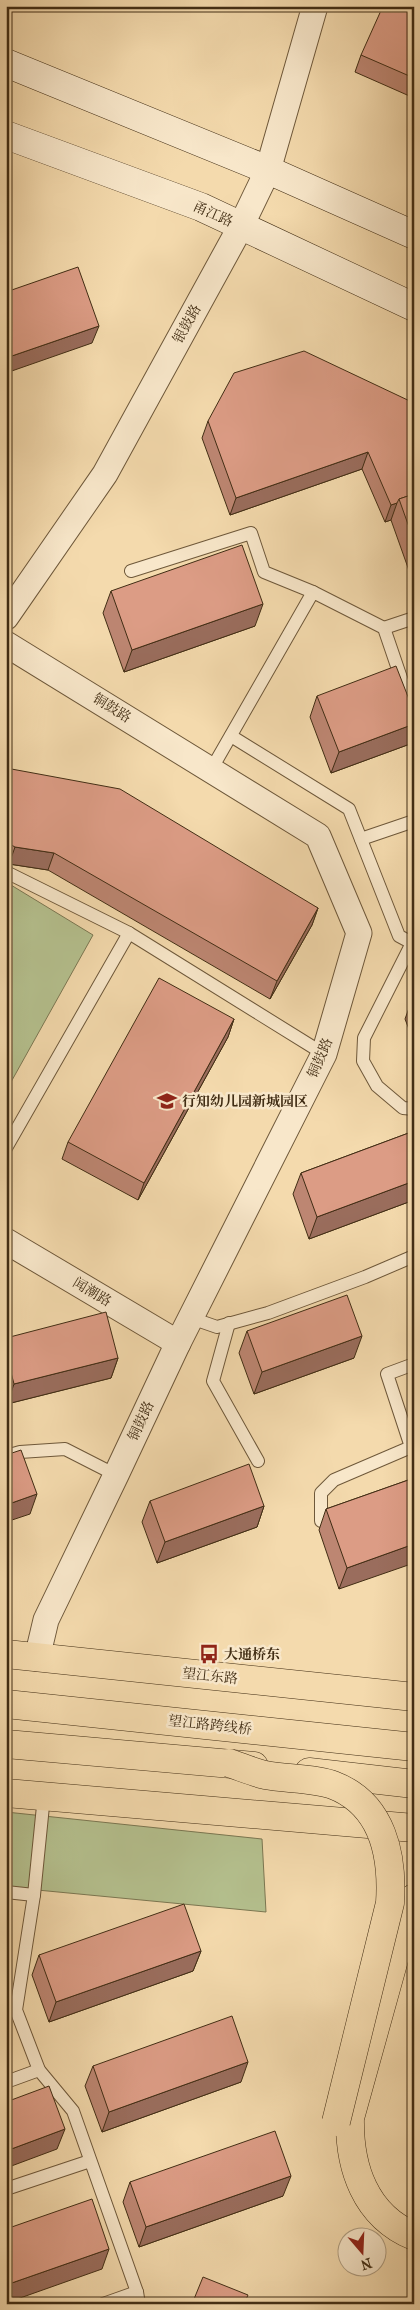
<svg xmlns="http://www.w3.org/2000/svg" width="420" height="2310" font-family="'IM FELL French Canon','Noto Serif SC',serif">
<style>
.green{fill:#b5c18f;stroke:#7b7752}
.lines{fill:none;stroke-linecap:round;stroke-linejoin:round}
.lane-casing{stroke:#6e583a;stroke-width:14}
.street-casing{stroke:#6e583a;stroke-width:27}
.secondary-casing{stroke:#412d14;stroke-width:29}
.primary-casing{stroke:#412d14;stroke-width:29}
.highway-casing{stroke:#412d14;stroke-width:29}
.lane{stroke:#f8e7ca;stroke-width:12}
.street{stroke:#f8e7ca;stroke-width:25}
.secondary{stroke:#f8e7ca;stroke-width:28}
.primary{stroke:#f4daad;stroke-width:28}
.highway{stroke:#f4daad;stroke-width:28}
.highway-bridge-casing{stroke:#412d14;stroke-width:29;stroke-linecap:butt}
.highway-bridge{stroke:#f4daad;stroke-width:28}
.wall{fill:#bd8672;stroke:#412d14}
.shaded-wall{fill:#9a6d5d;stroke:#412d14}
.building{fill:#dc9c85;stroke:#412d14}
.labels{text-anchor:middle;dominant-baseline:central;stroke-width:5;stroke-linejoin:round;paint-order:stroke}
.street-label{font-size:14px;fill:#412d14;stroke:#f8e7ca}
.poi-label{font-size:14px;font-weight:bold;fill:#412d14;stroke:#f8e7ca;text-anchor:start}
</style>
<rect width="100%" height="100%" fill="#f4daad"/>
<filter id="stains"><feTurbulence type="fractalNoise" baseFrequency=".004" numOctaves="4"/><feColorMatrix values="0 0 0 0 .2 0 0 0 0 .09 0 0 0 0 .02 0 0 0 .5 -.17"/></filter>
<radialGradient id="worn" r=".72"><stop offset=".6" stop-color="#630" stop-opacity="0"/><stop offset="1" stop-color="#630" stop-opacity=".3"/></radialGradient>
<!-- green -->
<g class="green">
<polygon points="6,882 93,935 6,1091"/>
<polygon points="6,1812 262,1839 266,1912 6,1887"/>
</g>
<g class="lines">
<defs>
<g id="lane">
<polyline points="131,571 251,533 264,572 313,592"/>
<polyline points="384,628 414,618"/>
<polyline points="231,736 349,809 399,936 414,944"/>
<polyline points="211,770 313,592 384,628 414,716"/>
<polyline points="361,839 414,821"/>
<polyline points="6,872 129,933"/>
<polyline points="412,943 364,1038 363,1061 377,1086 403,1108 414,1109"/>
<polyline points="6,1148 129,933 324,1054"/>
<polyline points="191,1318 217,1327 268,1313 365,1277 414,1256"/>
<polyline points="229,1323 213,1381 258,1461"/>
<polyline points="6,1456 20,1452 65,1449 116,1475"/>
<polyline points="321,1521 321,1493 334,1480 411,1447 387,1374 414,1364"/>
<polyline points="44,1796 34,1895 16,2010 39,2070 73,2111 137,2292 139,2304"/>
<polyline points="6,1892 34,1895"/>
<polyline points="6,2082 39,2070"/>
<polyline points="6,2189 90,2161"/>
<polyline points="103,2304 137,2292"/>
</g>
<g id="street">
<polyline points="6,617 105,474 241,226 268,170 315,6"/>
<polyline points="6,644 318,836 359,933 324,1054 178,1343 116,1475 46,1620 37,1658"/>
<polyline points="6,1241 178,1343"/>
</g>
<g id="secondary">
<polyline points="6,63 268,170 414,235"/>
<polyline points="6,135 201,207 414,307"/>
</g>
<g id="primary">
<polyline points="6,1654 414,1697"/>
<polyline points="6,1793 414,1828"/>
</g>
<g id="highway">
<polyline points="6,1704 414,1747"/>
<polyline points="6,1744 254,1766"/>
<polyline points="309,1772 414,1784"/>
<path d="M414,1898L407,1913L350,2118C349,2167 365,2216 414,2236"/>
</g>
</defs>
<!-- lane casing -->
<use href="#lane" class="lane-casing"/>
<!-- street casing -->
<use href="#street" class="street-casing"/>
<!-- secondary casing -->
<use href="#secondary" class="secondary-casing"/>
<!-- primary casing -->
<use href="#primary" class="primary-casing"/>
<!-- highway casing -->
<use href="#highway" class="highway-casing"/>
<!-- lane -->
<use href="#lane" class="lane"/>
<!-- street -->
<use href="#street" class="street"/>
<!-- secondary -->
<use href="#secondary" class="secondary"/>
<!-- primary -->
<use href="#primary" class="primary"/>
<!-- highway -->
<use href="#highway" class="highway"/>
<defs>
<path id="highway-bridge" d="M229,1763C241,1767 253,1772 265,1775C285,1779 315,1778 333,1785C383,1804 393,1856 390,1903L336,2122"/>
</defs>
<!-- highway-bridge casing -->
<use href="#highway-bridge" class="highway-bridge-casing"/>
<!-- highway-bridge -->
<use href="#highway-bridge" class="highway-bridge"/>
</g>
<!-- wall -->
<g class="wall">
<polygon points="414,6 414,98 355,72 361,55"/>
<polygon points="414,403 414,579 412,579 391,520 385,522 362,469 230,515 202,438 208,421"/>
<polygon points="111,591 255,626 124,672 103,613"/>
<polygon points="317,696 410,744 331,773 310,717"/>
<polygon points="6,768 318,908 312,925 270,999 48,870 9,864 6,863"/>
<polygon points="413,997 414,997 414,1042 405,1019"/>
<polygon points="234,1019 228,1037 138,1200 62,1159 68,1142"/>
<polygon points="414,1131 414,1200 309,1239 293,1194 301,1173"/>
<polygon points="247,1331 354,1358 254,1394 239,1353"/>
<polygon points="6,1338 118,1358 111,1378 7,1404 6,1401"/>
<polygon points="414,1478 339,1589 319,1530 326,1509"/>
<polygon points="150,1501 264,1506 257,1527 157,1563 142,1522"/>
<polygon points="201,1951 193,1971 49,2022 32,1975 39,1955"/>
<polygon points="93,2066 241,2082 102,2132 85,2086"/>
<polygon points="130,2182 283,2196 139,2247 123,2202"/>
</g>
<!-- shaded-wall -->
<g class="shaded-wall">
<polygon points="99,326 92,343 6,373 6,358"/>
<polygon points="368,452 362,469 230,515 236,498"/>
<polygon points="397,503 391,520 385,522 391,505"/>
<polygon points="263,604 255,626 124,672 132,650"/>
<polygon points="414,724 414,733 410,744 331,773 339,752"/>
<polygon points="15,847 54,853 48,870 9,864"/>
<polygon points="318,908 312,925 270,999 277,981"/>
<polygon points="234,1019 228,1037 138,1200 144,1183"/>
<polygon points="414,1181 414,1200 309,1239 317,1217"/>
<polygon points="362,1336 354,1358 254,1394 262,1372"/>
<polygon points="118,1358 111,1378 7,1404 14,1384"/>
<polygon points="37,1494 30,1514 6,1522 6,1505"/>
<polygon points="264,1506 257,1527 157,1563 165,1542"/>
<polygon points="414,1544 414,1563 339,1589 347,1568"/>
<polygon points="201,1951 193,1971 49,2022 56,2002"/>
<polygon points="248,2062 241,2082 102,2132 109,2112"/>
<polygon points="65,2129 57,2149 6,2168 6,2151"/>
<polygon points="291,2176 283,2196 139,2247 146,2227"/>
<polygon points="109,2249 102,2269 6,2303 6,2285"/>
</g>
<!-- building -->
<g class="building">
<polygon points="383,6 414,6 414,78 361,55"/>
<polygon points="78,267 99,326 6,358 6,292"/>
<polygon points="304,351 414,403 414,494 399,499 397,503 391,505 368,452 236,498 208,421 234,373"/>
<polygon points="414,494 414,541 399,499"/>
<polygon points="242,545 263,604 132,650 111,591"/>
<polygon points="396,666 414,712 414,724 339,752 317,696"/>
<polygon points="6,768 120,789 318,908 277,981 54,853 15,847 6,842"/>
<polygon points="159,978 234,1019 144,1183 68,1142"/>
<polygon points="414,1131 414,1181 317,1217 301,1173"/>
<polygon points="347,1295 362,1336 262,1372 247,1331"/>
<polygon points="106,1312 118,1358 14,1384 6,1353 6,1338"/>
<polygon points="21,1450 37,1494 6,1505 6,1455"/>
<polygon points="249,1464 264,1506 165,1542 150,1501"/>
<polygon points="414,1478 414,1544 347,1568 326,1509"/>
<polygon points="184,1904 201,1951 56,2002 39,1955"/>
<polygon points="232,2016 248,2062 109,2112 93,2066"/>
<polygon points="49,2086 65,2129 6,2151 6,2102"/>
<polygon points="275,2131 291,2176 146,2227 130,2182"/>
<polygon points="92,2199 109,2249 6,2285 6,2229"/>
<polygon points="203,2277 248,2295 244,2304 192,2304"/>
</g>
<!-- icons -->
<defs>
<symbol id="school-bare" viewBox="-9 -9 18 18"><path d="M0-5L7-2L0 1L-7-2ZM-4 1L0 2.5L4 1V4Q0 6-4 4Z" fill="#8f2418" stroke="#f8e7ca" stroke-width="2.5" paint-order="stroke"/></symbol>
<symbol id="bus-bare" viewBox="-9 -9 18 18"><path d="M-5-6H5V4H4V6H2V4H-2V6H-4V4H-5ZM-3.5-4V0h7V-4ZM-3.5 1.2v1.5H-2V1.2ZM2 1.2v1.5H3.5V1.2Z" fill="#8f2418" stroke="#f8e7ca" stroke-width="2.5" paint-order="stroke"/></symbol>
</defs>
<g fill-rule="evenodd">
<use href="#school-bare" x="153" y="1087" width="28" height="28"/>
<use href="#bus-bare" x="195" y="1640" width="28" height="28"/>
</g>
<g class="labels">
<!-- street labels -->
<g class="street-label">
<text transform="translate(213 214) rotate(24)">甬江路</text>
<text transform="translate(187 324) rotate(-61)">银鼓路</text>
<text transform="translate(112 708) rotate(32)">铜鼓路</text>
<text transform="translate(320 1058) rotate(-67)">铜鼓路</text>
<text transform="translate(92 1292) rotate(31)">闻潮路</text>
<text transform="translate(141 1421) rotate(-65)">铜鼓路</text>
<text transform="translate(210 1676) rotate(6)">望江东路</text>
<text transform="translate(210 1725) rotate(6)">望江路跨线桥</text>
</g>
<!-- poi labels -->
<g class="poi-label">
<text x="182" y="1101">行知幼儿园新城园区</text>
<text x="224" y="1654">大通桥东</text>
</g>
</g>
<!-- margin -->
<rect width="420" height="2310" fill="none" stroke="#f4daad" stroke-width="25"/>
<rect x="8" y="8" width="405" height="2295" fill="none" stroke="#412d14" stroke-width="2.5"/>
<rect x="12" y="12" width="395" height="2285" fill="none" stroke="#412d14"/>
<!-- north arrow -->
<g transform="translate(362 2252) rotate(161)"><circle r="24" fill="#f8e7ca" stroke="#af9d81"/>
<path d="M0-4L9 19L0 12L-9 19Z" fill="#8f2418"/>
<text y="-8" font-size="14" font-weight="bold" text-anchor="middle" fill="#412d14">N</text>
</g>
<rect width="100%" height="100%" filter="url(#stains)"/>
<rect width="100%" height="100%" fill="url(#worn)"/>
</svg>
